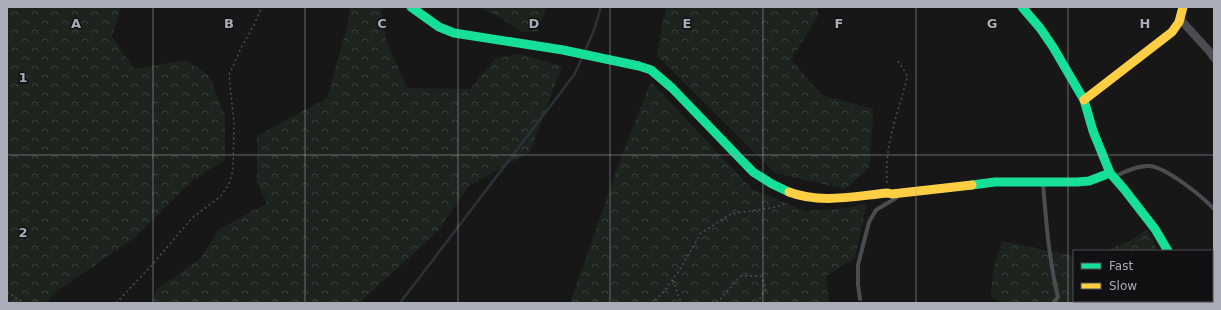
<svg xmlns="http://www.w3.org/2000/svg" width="1221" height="310" font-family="'DejaVu Sans',sans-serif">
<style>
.forest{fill:url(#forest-crowns)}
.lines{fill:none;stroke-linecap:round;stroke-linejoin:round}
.stream{stroke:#2a3239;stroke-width:2.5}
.path{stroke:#4d4e52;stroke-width:1.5;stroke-dasharray:2 3;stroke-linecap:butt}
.lane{stroke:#4b4c50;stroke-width:4}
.street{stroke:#4b4c50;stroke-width:8}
.fast{stroke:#16e098;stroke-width:9}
.slow{stroke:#ffcf43;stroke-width:9}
.grid{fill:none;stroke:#a8adb8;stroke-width:1;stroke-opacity:0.55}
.grid-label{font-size:13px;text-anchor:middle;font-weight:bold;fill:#a8adb8;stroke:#111113;stroke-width:3;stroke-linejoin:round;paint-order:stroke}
</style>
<defs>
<pattern id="forest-crowns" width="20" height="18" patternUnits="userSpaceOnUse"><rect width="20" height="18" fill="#1d241e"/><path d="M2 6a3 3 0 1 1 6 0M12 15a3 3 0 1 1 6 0" fill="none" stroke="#3b413d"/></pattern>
</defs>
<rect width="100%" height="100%" fill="#171717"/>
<!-- forest -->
<g class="forest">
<polygon points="7,7 121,7 112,36 134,69 185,60 209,75 225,116 225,160 192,181 137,236 59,290 46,303 7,303"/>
<polygon points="350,7 381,7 386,40 407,88 470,89 495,59 519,54 562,66 530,152 469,186 438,231 359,303 153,303 156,290 201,258 218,230 267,203 257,182 257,136 327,98 348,23"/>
<polygon points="478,7 546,7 538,31 522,32 496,15"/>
<polygon points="667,7 818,7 818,16 791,60 822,95 873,109 870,167 845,189 775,173 657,56 663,20"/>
<polygon points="651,82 752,189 806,211 848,208 867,203 855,258 826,276 829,303 570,303 623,152"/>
<polygon points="1148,229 1157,251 1105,251 1131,240"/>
<polygon points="1002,241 1074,256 1074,301 1152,301 1152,303 1003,303 991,297 993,269"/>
</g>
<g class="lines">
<!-- stream -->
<g class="stream">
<polyline points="585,51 594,30 601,7"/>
<polyline points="400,303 574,75 582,58"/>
</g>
<!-- path -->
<g class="path">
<path d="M887,183C884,144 898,114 907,78L906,73L897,60"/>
<polyline points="673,280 681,303"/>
<polyline points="7,292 24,303"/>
<polyline points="116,303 151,266 192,218 221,196 229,184 233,170 234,123 229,75 241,48 254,25 262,7"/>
<polyline points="651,303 662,294 679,271 701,233 731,214 776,207 788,203"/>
<polyline points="717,303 741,276 761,276 766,289 757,303"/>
</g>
<!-- lane -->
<g class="lane">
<path d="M1115,176C1125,172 1138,165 1150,166C1167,168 1203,197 1214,209"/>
<path d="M1043,183C1046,221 1049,260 1058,297L1053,303"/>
<polyline points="860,299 858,285 858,265 869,222 876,210 896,198"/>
</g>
<!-- street -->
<polyline class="street" points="1180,19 1209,51 1214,58"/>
<!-- fast -->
<g class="fast">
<polyline points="411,7 439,27 454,33 563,50 639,66 651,70 672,88 753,172 772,184 789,192"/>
<polyline points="1022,7 1040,28 1053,47 1084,100 1093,131 1110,173 1124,189 1155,229 1168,251"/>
<polyline points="972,185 995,182 1077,182 1089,181 1110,173"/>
<polyline points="1188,301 1188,303"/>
</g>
<!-- slow -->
<g class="slow">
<polyline points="1084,100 1172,32 1179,22 1183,7"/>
<path d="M789,192C820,204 855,196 888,193L892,194L972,185"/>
</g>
</g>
<!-- grid -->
<path class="grid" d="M153,7V303M305,7V303M458,7V303M610,7V303M763,7V303M916,7V303M1068,7V303M7,155H1214"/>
<g class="grid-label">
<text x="76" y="28">A</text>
<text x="229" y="28">B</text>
<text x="382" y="28">C</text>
<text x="534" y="28">D</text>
<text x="687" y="28">E</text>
<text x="839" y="28">F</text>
<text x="992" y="28">G</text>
<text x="1145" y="28">H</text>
<text x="23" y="82">1</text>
<text x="23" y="237">2</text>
</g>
<!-- border -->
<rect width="1221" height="310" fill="none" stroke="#a8adb8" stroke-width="16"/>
<!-- legend -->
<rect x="1073" y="250" width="140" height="52" fill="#111113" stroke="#4d4f55"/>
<rect x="1081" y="263" width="20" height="6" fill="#16e098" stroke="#4d4f55"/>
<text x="1109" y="270" font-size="12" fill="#a8adb8">Fast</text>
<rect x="1081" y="283" width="20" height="6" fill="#ffcf43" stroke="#4d4f55"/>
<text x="1109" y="290" font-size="12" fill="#a8adb8">Slow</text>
</svg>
